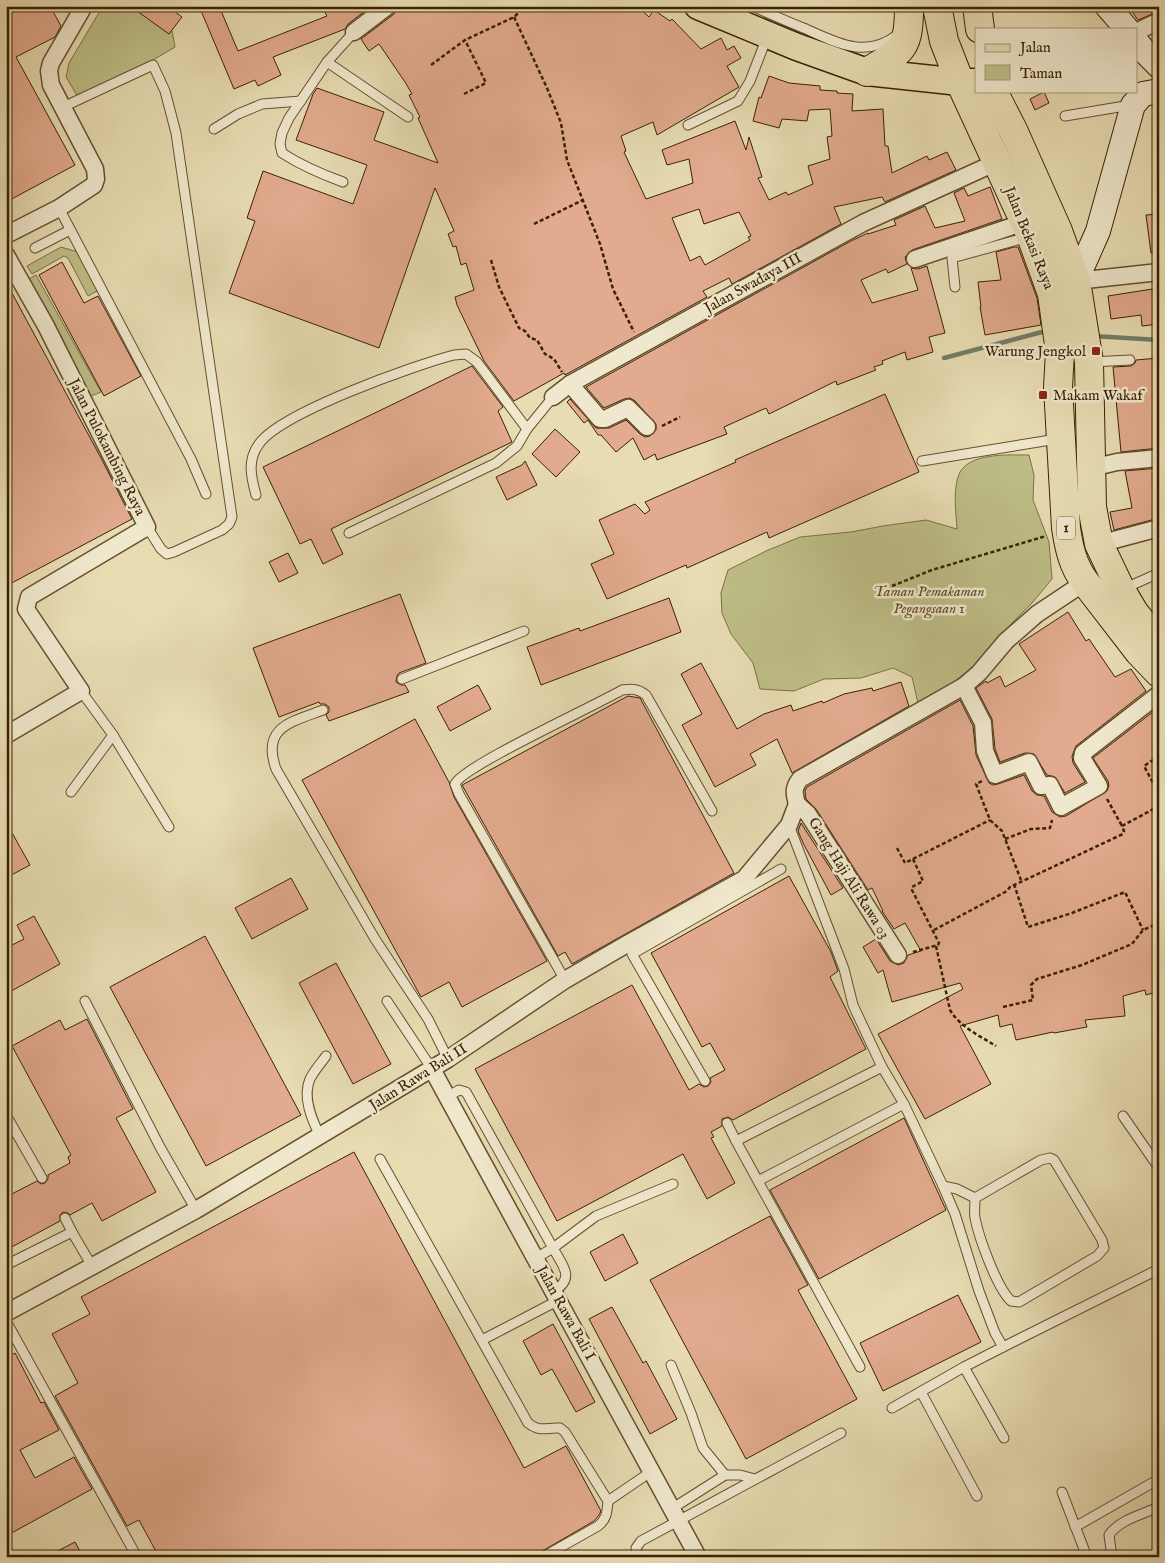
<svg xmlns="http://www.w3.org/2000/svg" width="1165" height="1563" font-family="'IM FELL English',serif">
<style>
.green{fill:#bebe87;stroke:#7c7044}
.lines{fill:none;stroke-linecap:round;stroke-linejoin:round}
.stream{stroke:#727e69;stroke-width:4.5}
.building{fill:#e2aa8e;stroke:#3a2201;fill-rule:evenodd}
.lane-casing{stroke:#66502e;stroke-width:11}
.street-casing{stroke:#66502e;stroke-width:19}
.secondary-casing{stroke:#3a2201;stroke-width:26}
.primary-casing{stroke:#3a2201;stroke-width:29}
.highway-casing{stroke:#3a2201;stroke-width:30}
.path{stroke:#3a2201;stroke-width:2.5;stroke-dasharray:4 2.5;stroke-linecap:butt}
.lane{stroke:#f0e8ce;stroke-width:9}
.street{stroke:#f0e8ce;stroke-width:16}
.secondary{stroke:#f0e8ce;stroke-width:24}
.primary{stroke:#e8dcb3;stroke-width:26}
.highway{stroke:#e8dcb3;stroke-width:28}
.poi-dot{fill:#8f2418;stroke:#f0e8ce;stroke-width:2}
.labels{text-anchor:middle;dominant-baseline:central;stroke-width:5;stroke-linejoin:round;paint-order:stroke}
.shield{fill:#f0e8ce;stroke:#715d3e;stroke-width:1}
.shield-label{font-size:14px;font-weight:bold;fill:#3a2201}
.street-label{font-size:15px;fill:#3a2201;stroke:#f0e8ce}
.poi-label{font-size:15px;fill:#3a2201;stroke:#f0e8ce;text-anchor:end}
.park-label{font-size:15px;font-style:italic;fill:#5b4922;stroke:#f0e8ce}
</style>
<rect width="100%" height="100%" fill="#e8dcb3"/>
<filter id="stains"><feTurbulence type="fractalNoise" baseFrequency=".004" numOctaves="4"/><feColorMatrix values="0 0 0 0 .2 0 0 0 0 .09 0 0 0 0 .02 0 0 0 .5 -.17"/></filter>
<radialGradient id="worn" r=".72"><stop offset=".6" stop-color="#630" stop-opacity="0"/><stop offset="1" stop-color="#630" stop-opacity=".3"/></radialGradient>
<!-- green -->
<g class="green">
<polygon points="103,6 141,6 172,31 175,47 146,64 78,97 66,77 69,63"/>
<polygon points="61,247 78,252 99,290 88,296 68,258 64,256 32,274 27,266"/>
<polygon points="36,275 101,392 91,396 29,279"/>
<path d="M1029,455L1034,475L1033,500L1049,542L1052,579L1032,603L1011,624L981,660L929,702L918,703L912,677L893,668L861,678L824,679L794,691L760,689L753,663L731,634L722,613L721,593L728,570L766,551L800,537L851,532L883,526L926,520L957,529C956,512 953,493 958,477C965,452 1008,455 1029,455Z"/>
</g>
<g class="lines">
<!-- stream -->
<g class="stream">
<polyline points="1093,336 1159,340"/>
<polyline points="944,358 1042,332 1048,333"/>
</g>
</g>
<!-- building -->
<g class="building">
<polygon points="6,6 50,6 61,26 55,37 16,57 75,165 6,202"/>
<polygon points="130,6 167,6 182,17 169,34"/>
<polygon points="199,6 219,6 238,51 327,16 321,6 370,7 348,24 345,29 273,57 281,75 258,86 255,80 234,89"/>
<path d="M398,6H637L649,17L654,10L670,21L672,19L701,49L721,38L727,50L734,46L741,58L727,66L739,87L657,135L653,122L621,136L626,151L624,152L646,199L693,183L689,159L667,165L662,150L735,121L746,150L749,137L762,177L758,178L769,200L786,192L788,195L813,184L808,166L830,159L827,137L832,136L830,109L809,110L807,121L782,119L779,128L753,121L759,97L761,98L769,76L789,83L820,86V90L837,91V93L853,94L852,111L883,109L885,146H888L892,173L927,156L929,160L947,152L956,170L885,202L882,197L834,207L841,224L732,284L729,278L703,291L707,297L565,375L564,373L514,401L484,361L457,305L455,297L474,290L466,263L461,265L456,246L453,247L448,234L454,231L435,188L379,348L229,293L255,221L247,218L263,171L353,204L367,165L296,140L313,94L317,88L384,112L374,140L438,163L418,118L420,117L409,95L412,94L405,82L379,44L369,51L361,39L394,14ZM699,209L704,224L739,212L751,236L748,237L750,240L705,265L700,256L690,261L672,218Z"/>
<polygon points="1128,6 1156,6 1159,11 1138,20"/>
<polygon points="1044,92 1049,103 1035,110 1030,99"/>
<polygon points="990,187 1002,219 912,250 905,257 907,264 888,273 886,269 861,280 872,303 918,290 911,268 918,269 927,266 945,333 929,337 933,352 907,360 905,352 882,361 883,364 874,367 876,370 837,385 836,381 769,414 766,408 724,427 727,434 657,460 655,454 644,460 633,438 616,452 601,435 598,435 588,420 584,423 567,402 570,399 596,428 609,428 626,420 640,434 645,437 650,436 656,430 656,424 635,401 630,398 624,399 604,408 586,387 851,241 868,233 868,234 896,225 894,220 925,206 935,228 965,221 954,193 964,188 968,196"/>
<polygon points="1159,214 1159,252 1151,253 1146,215"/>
<polygon points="1014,247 1018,247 1037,298 1041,325 985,335 980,307 981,307 978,282 1001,280 996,252"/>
<polygon points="62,262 84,303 98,296 141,376 104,396 39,275"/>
<polygon points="6,282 101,458 132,519 6,586"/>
<polygon points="1159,288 1159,324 1142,326 1141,315 1111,319 1108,296"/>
<polygon points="1159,358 1159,448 1121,452 1113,367 1131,366 1135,363 1136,360"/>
<polygon points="472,366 503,407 498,411 512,442 331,529 343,554 323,564 311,539 300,544 263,467"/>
<polygon points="885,394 919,472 769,538 767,532 687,568 686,565 607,599 591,564 614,554 599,520 635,504 645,514 650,510 645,502 736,462 735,460"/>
<polygon points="555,429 580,452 556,477 532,454"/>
<polygon points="525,461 537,485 507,500 496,477 522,465"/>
<polygon points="1159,468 1159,518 1114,530 1110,512 1132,508 1125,471"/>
<polygon points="288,553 298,573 279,582 269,562"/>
<polygon points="400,594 426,663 399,673 397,676 396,682 401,685 405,685 409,692 329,721 326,715 329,712 329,707 325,704 320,704 319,702 279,717 253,648"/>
<polygon points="669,598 681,632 541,685 527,647 579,628 580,631"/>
<polygon points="1068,612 1086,641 1089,639 1115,677 1131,669 1146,691 1076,746 1072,756 1073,763 1085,782 1065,793 1055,777 1047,775 1034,754 1025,753 1000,762 995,749 992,719 976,688 986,681 987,683 1000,676 1005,687 1036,670 1019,644"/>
<polygon points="701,663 737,729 764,714 791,705 793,711 822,701 823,703 844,694 872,688 873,691 901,682 909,706 792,773 777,739 750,754 756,765 715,787 682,725 702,714 681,674"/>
<polygon points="478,685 491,709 450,731 437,707"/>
<polygon points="628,696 640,698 734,873 572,964 565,952 558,956 462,785"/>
<polygon points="960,700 973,726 976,755 989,783 993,785 998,784 1024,775 1032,791 1037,795 1044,796 1052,812 1060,817 1066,816 1107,791 1109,786 1108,781 1093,758 1158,708 1159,709 1159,991 1146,995 1145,990 1123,996 1125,1016 1085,1020 1087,1027 1054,1033 1053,1032 1016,1040 1012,1024 1000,1027 998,1015 960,1026 991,1084 925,1119 878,1034 963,989 960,983 892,1002 883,970 878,973 863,947 876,939 890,961 898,965 904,963 908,955 921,951 905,923 894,929 882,911 883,911 872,888 868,890 816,809 806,799 805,791 807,787"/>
<polygon points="415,719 449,782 454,797 547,961 462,1007 449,982 421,997 302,780"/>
<polygon points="6,822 30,865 6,878"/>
<polygon points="801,823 843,888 831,895 803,843 798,831"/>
<polygon points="789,876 831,952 838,971 830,977 866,1049 733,1120 728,1117 722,1119 722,1126 711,1132 714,1137 711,1138 735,1183 707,1199 683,1154 557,1221 475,1069 632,985 689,1090 699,1084 704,1087 708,1086 711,1082 710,1078 725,1070 710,1043 702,1047 651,953"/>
<polygon points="291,878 308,909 252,939 235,908"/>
<polygon points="34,916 60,964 6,994 6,948 24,939 17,925"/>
<polygon points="205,936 301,1115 206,1166 110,987"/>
<polygon points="336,963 391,1064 353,1084 299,983"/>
<polygon points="87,1019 133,1109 116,1118 156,1192 102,1221 92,1203 70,1215 68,1213 63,1212 60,1215 60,1221 6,1250 6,1197 37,1181 41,1184 45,1183 48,1179 48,1175 70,1163 68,1157 71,1155 12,1046 60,1020 65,1030"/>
<polygon points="904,1118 946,1210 819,1279 770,1190"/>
<polygon points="354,1152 524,1468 566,1446 601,1511 599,1515 594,1521 532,1557 159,1557 139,1520 127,1526 55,1396 78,1383 52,1334 90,1314 81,1297"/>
<polygon points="770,1216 808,1285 798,1290 857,1399 746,1459 650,1280"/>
<polygon points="623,1234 638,1263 605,1281 590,1252"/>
<polygon points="958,1295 981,1342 883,1391 860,1343"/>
<polygon points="612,1307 643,1363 646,1361 677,1419 650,1434 589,1319"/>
<polygon points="553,1324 595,1402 576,1412 552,1369 541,1375 523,1341"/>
<polygon points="15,1353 41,1403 44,1402 59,1430 20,1450 35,1478 74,1457 92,1489 6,1536 6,1358"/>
<polygon points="75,1542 83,1557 46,1557"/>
</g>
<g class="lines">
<defs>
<g id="lane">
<path d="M752,6C770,14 788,22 806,29C837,43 866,59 897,35"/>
<polyline points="327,62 408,117"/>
<polyline points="63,107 153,65 165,91 176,133 232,517 229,524 222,530 174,552 167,554 161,549 147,527"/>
<polyline points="1065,116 1131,105"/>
<polyline points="688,125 738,101 750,81 767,37"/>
<polyline points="214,129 238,114 262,104 301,101"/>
<path d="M343,182C321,174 302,166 282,153L280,144L282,133L289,118L327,62L354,32"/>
<polyline points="59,208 191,459 206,494"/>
<polyline points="35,248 70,230"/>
<polyline points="955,287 952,258 1028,237"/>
<polyline points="1091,362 1130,360"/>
<polyline points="922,461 1057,439"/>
<path d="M256,495C251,477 247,460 259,444C280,413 415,365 454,355L466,354L477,362L527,429"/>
<polyline points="349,533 496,463 517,446 527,429 553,397"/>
<polyline points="1123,589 1159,573"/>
<polyline points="402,679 524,631"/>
<path d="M323,710C291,722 261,727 276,769L375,939L428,1019L448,1059"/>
<polyline points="113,735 169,827"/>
<polyline points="71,792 113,735 81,691"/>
<polyline points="789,825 844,969 853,1005 882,1067 904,1104 943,1186 955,1214 979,1291 995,1333 1003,1347 1159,1269"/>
<path d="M565,980L459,794L455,784C463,766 595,706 622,690C632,689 637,688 646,695L712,811"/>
<polyline points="85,1001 160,1147 196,1210"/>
<polyline points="387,1001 432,1069"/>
<polyline points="705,1081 632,954 781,869"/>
<polyline points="447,1097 459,1090 466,1092 553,1248 536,1258"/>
<polyline points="6,1115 42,1178"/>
<polyline points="1123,1116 1159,1168"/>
<polyline points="727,1123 736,1141"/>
<path d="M320,1136C312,1120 302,1097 310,1079C314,1071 321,1063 326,1056"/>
<path d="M380,1159L528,1423C541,1433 546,1427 560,1428L565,1432L608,1501L652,1471"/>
<polyline points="758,1181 904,1104"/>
<path d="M943,1186L957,1189L975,1198L1041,1160L1050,1158L1054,1160L1102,1240L1104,1248L1097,1256L1019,1302L1011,1301C997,1288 979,1238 975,1218C974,1211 975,1205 975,1198"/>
<polyline points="65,1218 72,1232 92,1266"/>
<polyline points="6,1265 72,1232"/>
<path d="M554,1291C576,1278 562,1265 553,1248L596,1216L673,1184"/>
<polyline points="6,1321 137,1557"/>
<polyline points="482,1340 559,1300"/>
<polyline points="671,1365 691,1413 703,1448 725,1475 673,1508"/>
<polyline points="860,1367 736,1141 882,1067"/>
<polyline points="964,1367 1004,1438"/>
<polyline points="921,1392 977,1496"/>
<polyline points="892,1408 964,1367 1003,1347"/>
<polyline points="725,1475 740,1475 755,1479"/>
<polyline points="1062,1492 1087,1557"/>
<polyline points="1075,1527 1159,1479"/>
<path d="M543,1557L598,1526C607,1519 607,1512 608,1501"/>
<polyline points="638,1557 636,1548 641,1541 841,1433"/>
<path d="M1112,1557L1109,1535C1119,1520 1143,1514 1159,1507"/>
</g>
<g id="street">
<polyline points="354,32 388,6"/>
<polyline points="1136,32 1159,21"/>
<polyline points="6,235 59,208 94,185 96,179 95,169 51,85 49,71 51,63 84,6"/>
<polyline points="6,255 46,326 147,527 29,597 26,609 81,691 6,735"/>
<polyline points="915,259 1025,222"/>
<polyline points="1076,281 1159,272"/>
<polyline points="570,384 600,419 605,419 628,408 647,427"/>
<polyline points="553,397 570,384 863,223 997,162"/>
<polyline points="1091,468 1117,462 1159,458"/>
<polyline points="1099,544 1159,528"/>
<polyline points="964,686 983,723 985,751 995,775 1029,762 1041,786 1050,785 1061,807 1099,786 1082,758 1083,753 1159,694"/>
<path d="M797,804C794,793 793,788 800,779L964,686L979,673L1006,641L1037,614L1085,582"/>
<polyline points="797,804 808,814 898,955"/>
<polyline points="432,1069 698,1557"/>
<polyline points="6,1313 196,1210 448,1059 565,980 627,944 744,879 789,825 797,804"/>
</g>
<g id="secondary">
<polyline points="1107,6 1127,29"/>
<polyline points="1136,41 1145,52 1159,66"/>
<polyline points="1076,281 1098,231 1133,105 1143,94 1159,91"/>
</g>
<polyline id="primary" points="698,6 797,47 867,72 960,82 976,82"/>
<g id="highway">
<path d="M937,6L944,41L960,82L1031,236L1052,294L1060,352L1058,387L1066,528C1069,548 1073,566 1085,582L1139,652L1159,673"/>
<polyline points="977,6 980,29"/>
<path d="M867,72C903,50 909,50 909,6"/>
<polyline points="993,91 1013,130 1058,231 1076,281 1089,362 1092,507 1099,544 1121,590 1134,612 1159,644"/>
</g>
</defs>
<!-- lane casing -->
<use href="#lane" class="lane-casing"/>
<!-- street casing -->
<use href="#street" class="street-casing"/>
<!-- secondary casing -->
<use href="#secondary" class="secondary-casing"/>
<!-- primary casing -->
<use href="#primary" class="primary-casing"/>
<!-- highway casing -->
<use href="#highway" class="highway-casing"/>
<!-- path -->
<g class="path">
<polyline points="514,17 547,88 561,123 567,160 600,244 613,289 634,332"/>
<polyline points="431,65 465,40 514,17 526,6"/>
<polyline points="464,94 486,83 465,40"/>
<polyline points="534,224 583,200"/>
<polyline points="491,260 499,287 519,328 525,331 530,338 537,340 545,354 554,359 562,372"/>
<polyline points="662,426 680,417"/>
<polyline points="892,586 932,570 1046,536"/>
<polyline points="1159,756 1144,766 1159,794"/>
<polyline points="982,781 976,784 990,820 1002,831 1021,880"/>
<polyline points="1107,799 1122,826"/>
<polyline points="1153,809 1159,818"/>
<polyline points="1005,839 1031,829 1050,828 1052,820"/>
<polyline points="897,848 905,863 990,820"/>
<polyline points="913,859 923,881 912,887 912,890 939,943 938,945 913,952"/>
<polyline points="1014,884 1028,927 1072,913 1125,892 1143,930"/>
<polyline points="934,930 1007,891 1010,887 1123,834 1124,831 1122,826 1159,806"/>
<path d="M936,946L950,1010C960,1027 980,1036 996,1046"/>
<polyline points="1003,1007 1033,1000 1031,985 1037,979 1082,965 1132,944 1143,930 1159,923"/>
</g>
<!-- lane -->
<use href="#lane" class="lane"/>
<!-- street -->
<use href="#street" class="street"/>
<!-- secondary -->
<use href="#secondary" class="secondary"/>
<!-- primary -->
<use href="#primary" class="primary"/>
<!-- highway -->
<use href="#highway" class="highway"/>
</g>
<!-- markers -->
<g class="poi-dot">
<rect x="1091" y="346" width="10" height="10" rx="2.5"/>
<rect x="1038" y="390" width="10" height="10" rx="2.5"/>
</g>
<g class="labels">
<!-- shield labels -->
<rect class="shield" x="1057" y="516.5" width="18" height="23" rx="4"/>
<g class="shield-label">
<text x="1066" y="528">1</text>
</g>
<!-- street labels -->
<g class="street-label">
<text transform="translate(1029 238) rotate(68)">Jalan Bekasi Raya</text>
<text transform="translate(753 283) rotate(-29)">Jalan Swadaya III</text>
<text transform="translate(107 447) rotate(63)">Jalan Pulokambing Raya</text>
<text transform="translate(849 878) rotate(58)">Gang Haji Ali Rawa 03</text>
<text transform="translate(418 1077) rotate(-32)">Jalan Rawa Bali II</text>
<text transform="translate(566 1313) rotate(61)">Jalan Rawa Bali I</text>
</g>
<!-- poi labels -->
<g class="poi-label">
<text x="1086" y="351">Warung Jengkol</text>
<text x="1053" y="395" text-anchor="start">Makam Wakaf</text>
</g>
<!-- park labels -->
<g class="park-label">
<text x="929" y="591">Taman Pemakaman<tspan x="929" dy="17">Pegangsaan 1</tspan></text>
</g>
</g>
<!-- margin -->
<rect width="1165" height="1563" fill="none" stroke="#e8dcb3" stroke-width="25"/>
<rect x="8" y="8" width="1150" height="1548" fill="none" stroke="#3a2201" stroke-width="2.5"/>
<rect x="12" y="12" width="1140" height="1538" fill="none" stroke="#3a2201"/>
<!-- legend -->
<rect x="975" y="28" width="162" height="65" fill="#f0e8ce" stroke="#a7997c"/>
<rect x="985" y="44" width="25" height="8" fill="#e8dcb3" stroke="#a7997c"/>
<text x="1020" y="52" font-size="15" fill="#3a2201">Jalan</text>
<rect x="985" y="65" width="25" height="15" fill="#bebe87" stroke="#a7997c"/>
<text x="1020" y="78" font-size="15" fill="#3a2201">Taman</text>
<rect width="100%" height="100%" filter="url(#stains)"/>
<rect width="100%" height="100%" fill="url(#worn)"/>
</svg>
